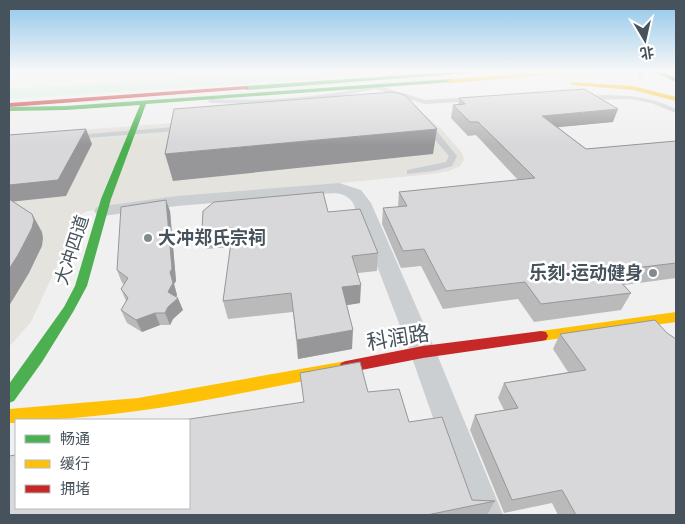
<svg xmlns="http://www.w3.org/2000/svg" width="685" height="524" font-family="Jost,'Noto Sans SC',sans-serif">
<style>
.commercial{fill:#e5e3de}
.green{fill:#d4efde}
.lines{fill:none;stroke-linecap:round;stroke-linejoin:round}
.secondary-tunnel{stroke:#c6c9cb;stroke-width:15;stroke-dasharray:15 8;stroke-linecap:butt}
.lane{fill:#cbcfd1;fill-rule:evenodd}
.street{fill:#cbcfd1;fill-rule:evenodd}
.fast{fill:#4caf50;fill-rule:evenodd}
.slow{fill:#ffc107;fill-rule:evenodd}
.jam{fill:#c62828;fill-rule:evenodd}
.wall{fill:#bababb}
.shaded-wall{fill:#979799}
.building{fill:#d8d8da;stroke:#979799}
.poi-dot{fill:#828a90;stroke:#fff;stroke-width:2}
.labels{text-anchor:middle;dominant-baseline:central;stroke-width:5;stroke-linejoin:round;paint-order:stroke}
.poi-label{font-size:18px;font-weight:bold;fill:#47535c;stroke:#fff;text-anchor:start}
.street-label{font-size:18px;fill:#47535c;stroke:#fff}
.near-street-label{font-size:21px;fill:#47535c;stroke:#fff}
</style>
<rect width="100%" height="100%" fill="#f0f0f0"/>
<!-- commercial -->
<polygon class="commercial" points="405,106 426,116 442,130 462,153 464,160 460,166 449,171 432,174 229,194 88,211 81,214 31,322 9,347 9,135"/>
<!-- green -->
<polygon class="green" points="311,71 433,71 9,99 9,89"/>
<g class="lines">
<!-- secondary-tunnel -->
<polyline class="secondary-tunnel" points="641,71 645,73"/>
<!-- lane -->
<g class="lane">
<path d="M376,85L425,100L474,97L477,99L474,101L425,104L376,89L323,99L250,104L211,103L208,101L211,99C266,101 322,98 376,85Z"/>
<path d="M607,95C632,95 654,98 676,109V113L651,103L630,99L582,100L579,98L582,96Z"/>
<polygon points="424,123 430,123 457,156 452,166 434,171 407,174 407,170 446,162 449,156 424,127"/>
<polygon points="186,126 189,126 189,130 75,139 71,137 75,135"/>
</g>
<!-- street -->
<path class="street" d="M339,183L361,190L371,203L436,352L503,515H467L410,352L353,203C345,191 334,193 321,194L177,206L103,216L97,215L94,211L97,207L103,206L177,196Z"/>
<!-- fast -->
<g class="fast">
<polygon points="464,71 495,71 246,90 243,88 246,86"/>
<polygon points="656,71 661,71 676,78 676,82 656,73"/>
<polygon points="451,79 453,82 146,104 111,199 87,286 73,312 42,362 14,401 9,403 9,384 64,307 75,286 101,199 140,105 66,110 9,111 9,107 66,106"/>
</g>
<!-- slow -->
<g class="slow">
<polygon points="567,71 598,71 451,83 448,81 451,79"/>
<polygon points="570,82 633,86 676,97 676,101 633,90 572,85"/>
<polygon points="676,312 676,322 541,341 536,340 534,336 536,332 541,331"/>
<path d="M346,361L351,363L353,367L351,371L346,373C237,393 128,420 16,420V423H9V409L138,398Z"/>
</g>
<!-- jam -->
<g class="jam">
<polygon points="246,86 248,87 248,89 9,107 9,103"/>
<polygon points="541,331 546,332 548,336 546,340 541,341 423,358 346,373 341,371 339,367 341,363 346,361 423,346"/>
</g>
</g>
<!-- wall -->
<g class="wall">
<polygon points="459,98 613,122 558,127 586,149 676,141 676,278 624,285 631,293 621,310 534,322 518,299 443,309 421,266 401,268 382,224 383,208 398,207 399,192 518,180 476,135 468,136 451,118 453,105 458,105"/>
<polygon points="170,211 176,281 174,284 177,295 176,297 183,310 173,319 170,325 160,325 142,332 127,323 121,310 126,301 121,289 124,284 122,283 117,270"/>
<polygon points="328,212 378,253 377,271 358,273 360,303 347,305 352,349 298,359 293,312 228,319 223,301 231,247 206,249 202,231"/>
<polygon points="655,320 676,515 558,515 552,503 504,513 470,430 475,415 504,410 498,398 504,383 568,372 553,349 560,334"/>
<polygon points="368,392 409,422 472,500 495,501 487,515 9,515 16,508"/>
</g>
<!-- shaded-wall -->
<g class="shaded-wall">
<polygon points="618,109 613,122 539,129 542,116"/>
<polygon points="86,129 92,144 66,196 9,202 9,185"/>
<polygon points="437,129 433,154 173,181 165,154"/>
<polygon points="166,200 170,211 176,281 174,284 177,295 173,303 178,298 183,310 173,319 170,325 165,313 170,272"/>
<polygon points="32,214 42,232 43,238 42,246 29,273 9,306 9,269"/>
<polygon points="361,285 360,303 342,306 342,287"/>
<polygon points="155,313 160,325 142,332 136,320"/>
<polygon points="353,330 352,349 298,359 297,340"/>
</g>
<!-- building -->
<g class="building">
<polygon points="584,89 618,109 542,116 586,149 676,141 676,263 610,271 631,293 541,304 525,282 446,291 424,249 403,251 383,208 407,206 399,192 535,178 478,122 470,122 453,105 465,104 459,98"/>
<polygon points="393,92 405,95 437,129 165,154 174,109"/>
<polygon points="86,129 58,180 9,185 9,135"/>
<polygon points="323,192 328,212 360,209 378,253 352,256 361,285 342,287 353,330 297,340 291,293 223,301 233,228 202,231 203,211 214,202"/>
<polygon points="9,199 32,214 34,220 32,228 18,255 9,269"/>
<polygon points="166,200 172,269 170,272 173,283 168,292 178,298 168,307 165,313 155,313 136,320 121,310 128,298 121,289 128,278 117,270 121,207"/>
<polygon points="655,320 667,333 676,339 676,515 576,515 562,490 512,500 475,415 518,408 504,383 586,370 560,334"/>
<polygon points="360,362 368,392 399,389 409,422 442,417 472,500 495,501 427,515 9,515 9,456 16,455 16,508 189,508 189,420 183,420 304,402 300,373"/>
</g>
<!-- sky -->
<linearGradient id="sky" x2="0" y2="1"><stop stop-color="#8fc6ea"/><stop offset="0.49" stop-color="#f8f8f8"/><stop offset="1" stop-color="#f8f8f8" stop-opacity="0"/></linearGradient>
<rect width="685" height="145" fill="url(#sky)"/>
<!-- markers -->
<g class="poi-dot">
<circle cx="148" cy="238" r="5"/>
<circle cx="653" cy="273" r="5"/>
</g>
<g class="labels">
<!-- poi labels -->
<g class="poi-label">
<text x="158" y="238">大冲郑氏宗祠</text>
<text x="643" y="273" text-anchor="end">乐刻·运动健身</text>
</g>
<!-- street labels -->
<g class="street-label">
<text transform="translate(72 250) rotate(-72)">大冲四道</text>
</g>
<!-- near-street labels -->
<g class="near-street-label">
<text transform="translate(398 338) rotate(-9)">科润路</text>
</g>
</g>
<!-- border -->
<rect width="685" height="524" fill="none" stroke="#47535c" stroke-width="20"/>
<!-- legend -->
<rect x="15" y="419" width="175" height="90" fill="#ffffff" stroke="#b5babe"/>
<rect x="25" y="435" width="25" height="8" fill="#4caf50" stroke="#b5babe"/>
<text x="60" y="444" font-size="15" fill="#47535c">畅通</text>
<rect x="25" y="460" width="25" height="8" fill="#ffc107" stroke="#b5babe"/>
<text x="60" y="469" font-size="15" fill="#47535c">缓行</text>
<rect x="25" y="485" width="25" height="8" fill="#c62828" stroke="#b5babe"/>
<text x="60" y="494" font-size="15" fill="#47535c">拥堵</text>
<!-- north arrow -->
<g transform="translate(645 40) rotate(171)" stroke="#ffffff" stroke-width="4" paint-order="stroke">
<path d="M0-4L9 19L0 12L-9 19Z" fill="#47535c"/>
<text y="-8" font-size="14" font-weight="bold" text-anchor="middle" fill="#47535c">北</text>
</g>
</svg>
